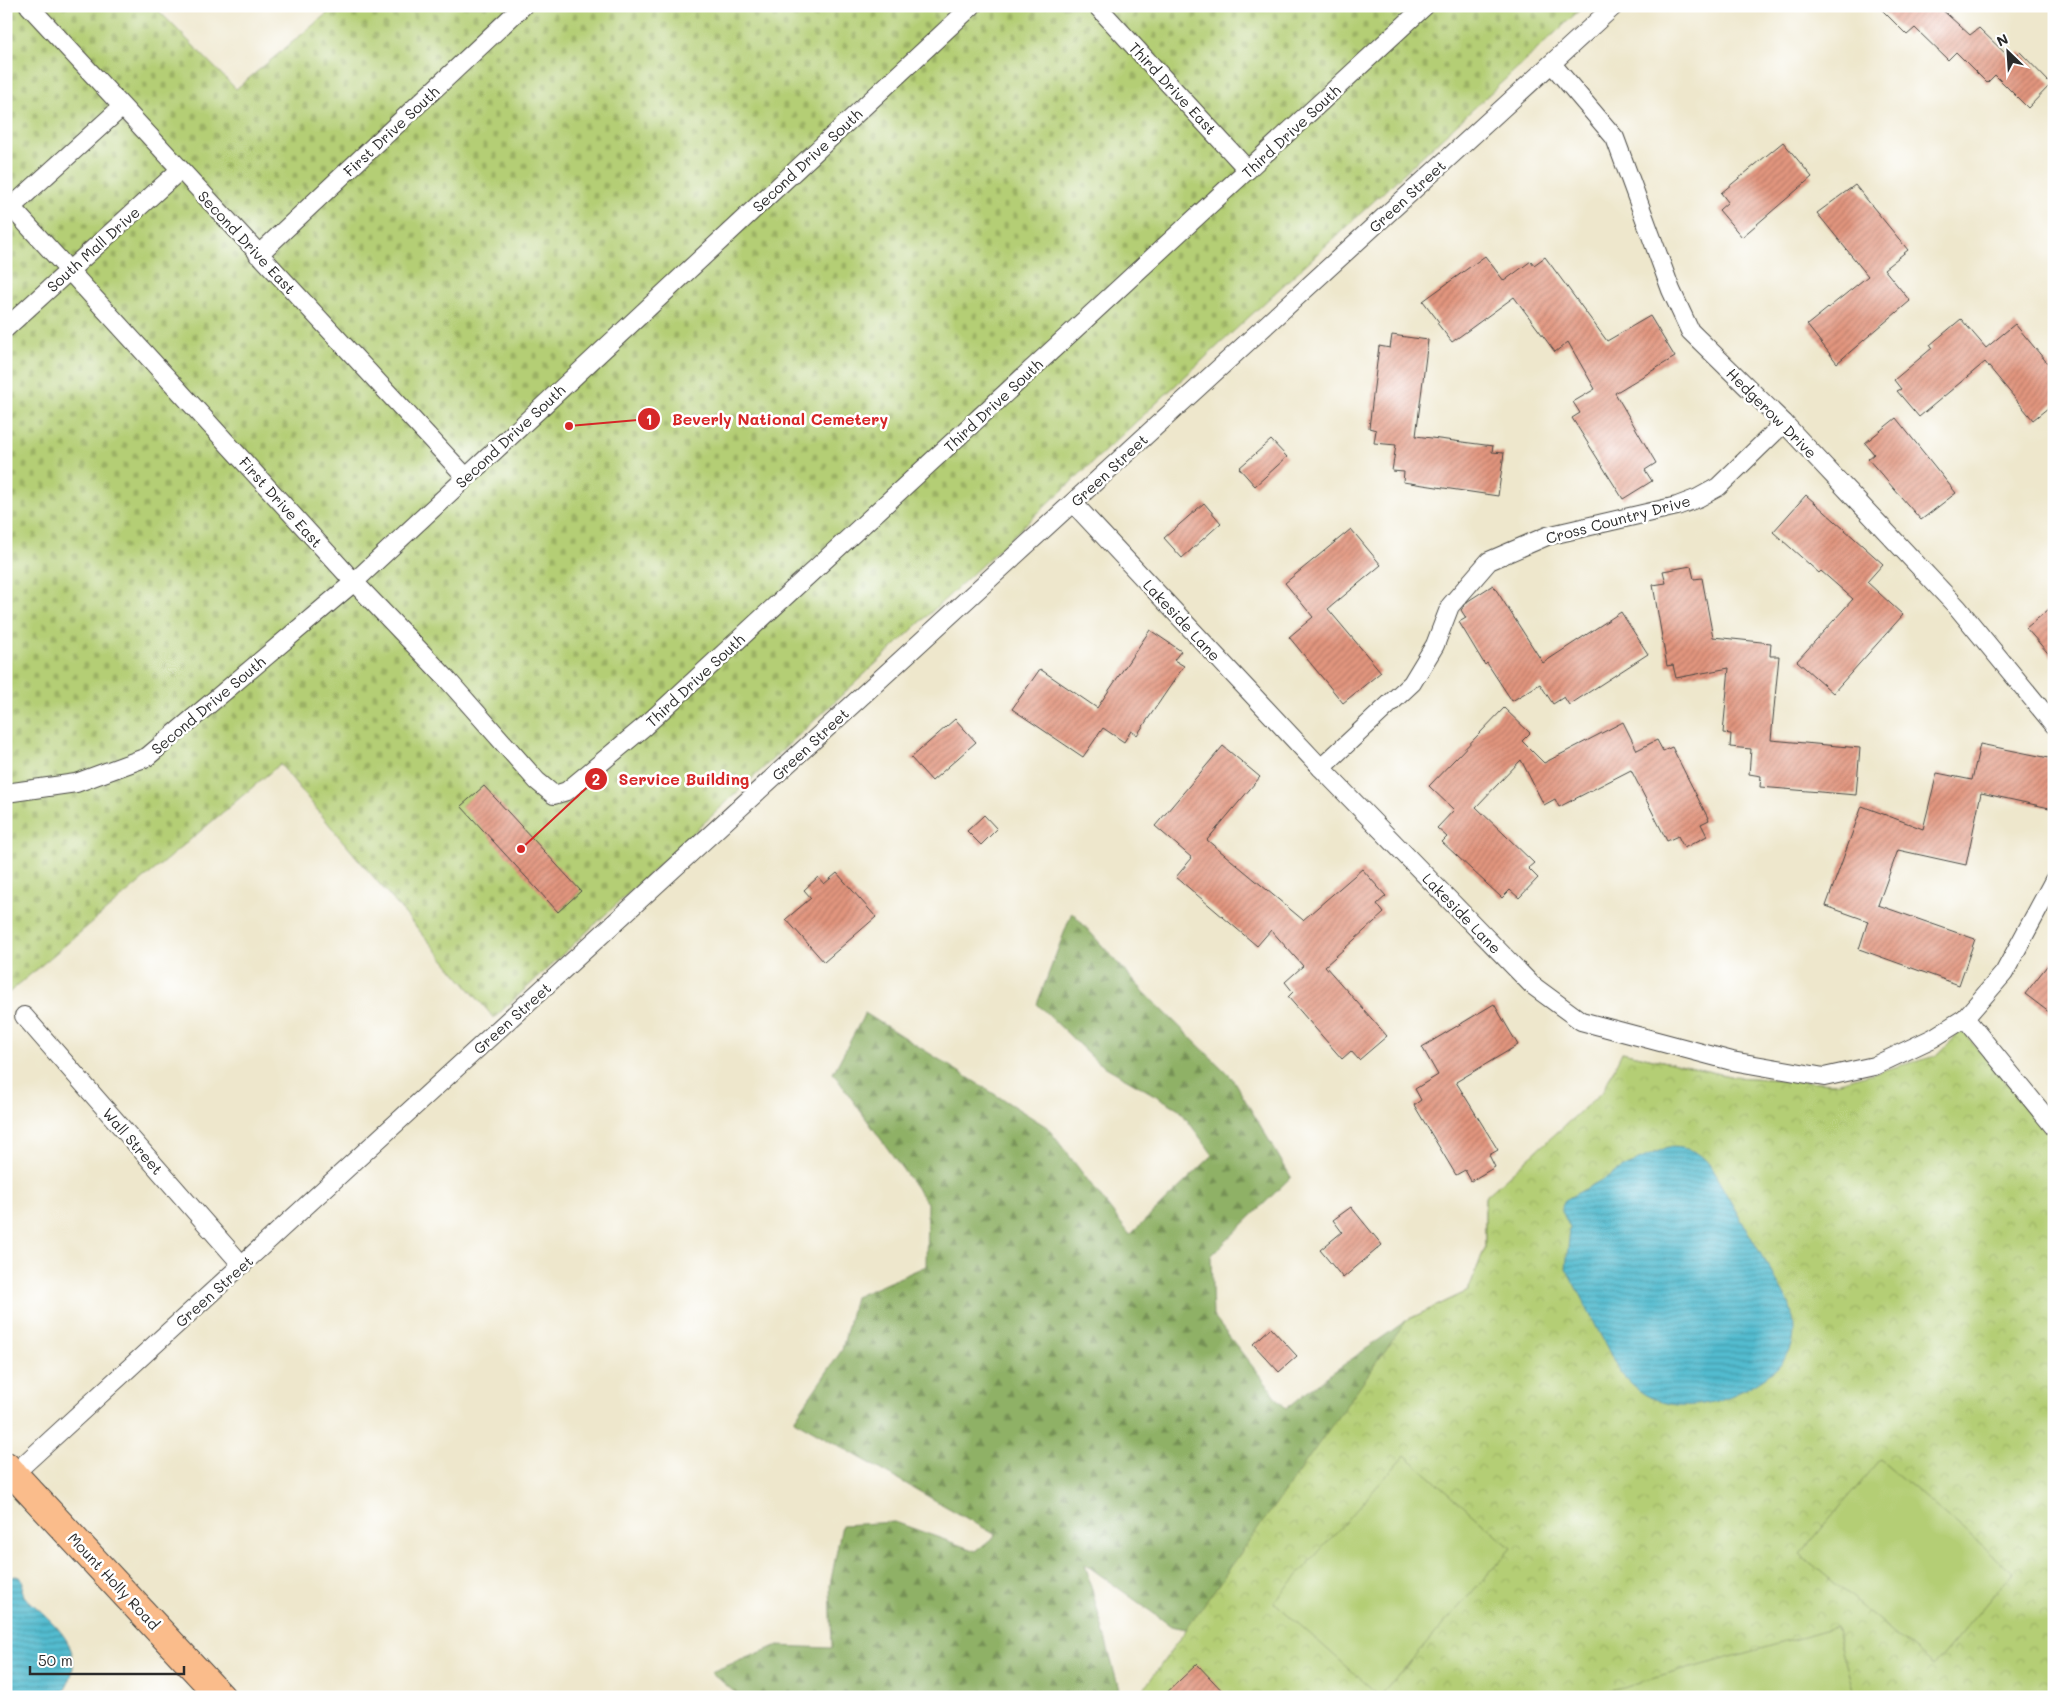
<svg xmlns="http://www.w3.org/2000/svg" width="2060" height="1703" font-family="Mali,sans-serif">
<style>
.forest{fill:url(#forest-firs);stroke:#5d6e48}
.cemetery{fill:url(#cemetery-stones);stroke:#707c50}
.park{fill:url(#park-crowns);stroke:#707c50}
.pitch{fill:#b4ce74;stroke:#707c50}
.water{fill:url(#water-rules);stroke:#3e737d}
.building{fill:url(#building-hatch)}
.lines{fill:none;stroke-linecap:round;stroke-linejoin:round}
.street-casing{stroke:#484743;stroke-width:20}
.primary-casing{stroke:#484743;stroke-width:30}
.street{stroke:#fff;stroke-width:18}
.primary{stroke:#fabc8b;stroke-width:28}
.labels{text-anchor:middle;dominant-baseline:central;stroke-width:5;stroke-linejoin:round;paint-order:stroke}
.street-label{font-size:15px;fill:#2b2b2b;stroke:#fff}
.leader{fill:none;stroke:#d62828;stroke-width:2}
.callout-dot{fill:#d62828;stroke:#fff;stroke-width:2}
.mark-label{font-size:15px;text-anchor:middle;font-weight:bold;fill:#fff}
.callout-label{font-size:16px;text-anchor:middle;font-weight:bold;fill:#d62828;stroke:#fff;stroke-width:5;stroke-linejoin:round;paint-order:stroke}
</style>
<defs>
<pattern id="forest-firs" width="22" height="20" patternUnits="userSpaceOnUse" patternTransform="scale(1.25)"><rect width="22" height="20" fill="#8fb166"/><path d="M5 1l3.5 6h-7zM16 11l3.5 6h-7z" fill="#759054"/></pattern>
<pattern id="cemetery-stones" width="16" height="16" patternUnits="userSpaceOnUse" patternTransform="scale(1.25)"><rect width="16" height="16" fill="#b4ce74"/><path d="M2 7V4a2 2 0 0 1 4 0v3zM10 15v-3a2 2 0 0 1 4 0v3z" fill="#9bb165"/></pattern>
<pattern id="park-crowns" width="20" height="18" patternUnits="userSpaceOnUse" patternTransform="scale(1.25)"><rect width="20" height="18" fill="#b4ce74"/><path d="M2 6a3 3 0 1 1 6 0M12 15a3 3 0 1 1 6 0" fill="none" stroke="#9bb165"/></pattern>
<pattern id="water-rules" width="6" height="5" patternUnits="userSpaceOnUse" patternTransform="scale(1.25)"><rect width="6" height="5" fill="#52bbcf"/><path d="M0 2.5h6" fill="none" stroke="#4498a8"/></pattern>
<pattern id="building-hatch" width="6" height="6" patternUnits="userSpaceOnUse" patternTransform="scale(1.25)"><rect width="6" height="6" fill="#e2957e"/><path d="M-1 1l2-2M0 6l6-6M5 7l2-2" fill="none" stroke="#b77a67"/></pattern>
</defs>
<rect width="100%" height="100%" fill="#fff"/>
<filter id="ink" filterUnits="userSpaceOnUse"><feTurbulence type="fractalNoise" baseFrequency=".02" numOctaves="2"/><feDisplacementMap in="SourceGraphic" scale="10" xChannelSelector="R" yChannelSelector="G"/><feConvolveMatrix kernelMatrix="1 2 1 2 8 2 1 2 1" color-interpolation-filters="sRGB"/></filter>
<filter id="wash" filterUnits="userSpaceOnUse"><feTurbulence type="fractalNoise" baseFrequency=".0096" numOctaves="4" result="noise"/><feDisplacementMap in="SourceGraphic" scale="20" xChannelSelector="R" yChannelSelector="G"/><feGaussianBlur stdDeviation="1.12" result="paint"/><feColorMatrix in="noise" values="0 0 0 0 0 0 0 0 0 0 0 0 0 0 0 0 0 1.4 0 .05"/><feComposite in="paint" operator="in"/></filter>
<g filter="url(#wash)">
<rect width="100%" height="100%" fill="#eee7cc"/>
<!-- forest -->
<polygon class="forest" points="1072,912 1143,991 1232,1078 1291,1177 1211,1256 1213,1316 1286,1409 1322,1380 1407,1320 1468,1291 1485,1248 1485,1197 1646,1135 1622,1052 1734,1077 1835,1083 1211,1634 1171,1626 1085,1564 1121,1697 740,1697 711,1672 776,1646 832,1648 830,1585 842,1525 895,1522 976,1551 996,1535 794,1420 842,1350 855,1297 926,1266 927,1203 833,1073 865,1013 1047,1127 1130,1235 1213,1155 1179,1109 1097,1062 1037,1004"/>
<!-- cemetery -->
<polygon class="cemetery" points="6,6 154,6 236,89 336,6 1584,6 494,1018 341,839 280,764 6,995"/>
<!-- park -->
<polygon class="park" points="1962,1030 2054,1139 2054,1697 1138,1697 1407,1320 1468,1291 1485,1248 1485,1197 1603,1091 1622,1052 1734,1077 1835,1083 1936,1056"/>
<!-- pitch -->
<g class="pitch">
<polygon points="1405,1455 1511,1548 1380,1696 1274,1602"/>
<polygon points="1880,1460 2013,1572 1933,1666 1800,1554"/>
<polygon points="1836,1628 1855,1697 1586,1697"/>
</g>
<!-- water -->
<g class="water">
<path d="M1668,1147C1685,1147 1698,1150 1709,1164L1789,1303C1803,1344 1787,1365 1753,1385C1706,1412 1655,1417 1619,1371L1566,1268L1570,1228L1561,1209L1565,1200L1636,1161Z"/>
<path d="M16,1576L21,1578L23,1583L22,1589L24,1596C55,1625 94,1651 60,1697H6V1578Z"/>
</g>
<g id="blocks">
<!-- building -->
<g class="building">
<polygon points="1878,6 1938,6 1970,35 1979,28 2011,59 2020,52 2051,84 2028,108 1995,75 1987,83 1956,52 1948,60 1915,28 1907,35"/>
<polygon points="1783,142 1812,177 1742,237 1719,210 1728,202 1721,193"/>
<polygon points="1855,185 1908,250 1884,269 1910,301 1837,363 1807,325 1868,276 1817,213"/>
<polygon points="1485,256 1504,281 1531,261 1534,265 1545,257 1607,341 1650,316 1675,357 1615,393 1656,463 1645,470 1652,481 1623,499 1572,418 1580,413 1573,402 1595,389 1568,342 1555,352 1514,297 1452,342 1437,323 1439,322 1423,301"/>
<polygon points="1961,319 1986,348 2015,324 2054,371 2054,403 2033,420 1985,362 1919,417 1897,391 1901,389 1894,380 1932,348 1930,345"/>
<polygon points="1392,335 1428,340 1416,436 1493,446 1492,452 1504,453 1498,496 1403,482 1404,472 1392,471 1396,445 1374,443 1376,430 1369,428 1379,346 1390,348"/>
<polygon points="1896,418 1956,493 1921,520 1868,459 1874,454 1865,443"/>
<polygon points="1271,440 1287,457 1255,486 1239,468"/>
<polygon points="1806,495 1883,564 1867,582 1903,615 1833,693 1797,661 1853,599 1821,571 1819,573 1773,532"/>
<polygon points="1204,503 1221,523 1182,558 1164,538"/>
<polygon points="1351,529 1381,565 1328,609 1381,672 1343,703 1289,637 1313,617 1285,583"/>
<polygon points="1691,566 1694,579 1702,578 1713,637 1771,643 1770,656 1779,656 1771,740 1860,748 1856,795 1760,787 1761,776 1749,774 1751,749 1730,747 1731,734 1723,733 1729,668 1676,678 1673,665 1667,666 1653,585 1666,583 1663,571"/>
<polygon points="1493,585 1543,663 1621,612 1648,654 1569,705 1564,697 1553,704 1540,684 1512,701 1487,663 1485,665 1459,622 1466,618 1461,610 1468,601"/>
<polygon points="2054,605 2054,660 2026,628"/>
<polygon points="1150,630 1181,651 1174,660 1184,666 1137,735 1131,731 1124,742 1103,728 1083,757 1012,709 1040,669 1097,708"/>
<polygon points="1504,708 1530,733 1522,741 1544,763 1623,722 1637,750 1657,740 1663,751 1672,747 1709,820 1701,824 1707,836 1684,848 1678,836 1667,841 1631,770 1559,807 1555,799 1544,805 1521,760 1476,807 1534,863 1528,868 1538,878 1519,898 1510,890 1502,898 1442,842 1447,837 1437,828 1454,810 1429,786"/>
<polygon points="955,719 976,742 932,781 911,758"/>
<polygon points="1980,744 2054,759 2054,809 1981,793 1966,865 1898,850 1878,905 1975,939 1959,985 1859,949 1868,921 1826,906 1862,806 1923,829 1937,773 1972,780"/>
<polygon points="1223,746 1260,777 1207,840 1303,920 1362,869 1386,896 1377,904 1384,913 1325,966 1387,1036 1359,1060 1351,1051 1342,1059 1288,997 1293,992 1285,982 1303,966 1271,930 1257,946 1176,877 1192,858 1155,826"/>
<polygon points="484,786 581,891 558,912 461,806"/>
<polygon points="984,815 997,829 981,845 967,831"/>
<polygon points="837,873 876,917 824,962 786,919 811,898 804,890 818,877 824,884"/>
<polygon points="2054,957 2054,1016 2025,994"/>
<polygon points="1494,1004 1518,1045 1456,1082 1498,1150 1489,1155 1495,1167 1471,1181 1465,1170 1456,1175 1414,1105 1421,1100 1415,1089 1438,1075 1422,1047"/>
<polygon points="1351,1207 1382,1245 1343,1278 1320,1250 1342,1232 1333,1220"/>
<polygon points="1271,1328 1297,1356 1279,1372 1253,1344"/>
<polygon points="1197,1664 1228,1697 1162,1697"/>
</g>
</g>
</g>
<g filter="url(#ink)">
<use href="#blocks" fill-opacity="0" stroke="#484743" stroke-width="1"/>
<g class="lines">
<defs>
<g id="street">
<polyline points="29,6 466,477"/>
<polyline points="1097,6 1248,170"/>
<polyline points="1552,64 1615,138 1671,290 1690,331 1784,423 1958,608 2054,725"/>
<polyline points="11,207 354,582 446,678 537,781 554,795 567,791 645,726 1425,6"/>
<polyline points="6,212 122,107"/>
<polyline points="258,255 523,6"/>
<polyline points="6,328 180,170"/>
<polyline points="1073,503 1321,768 1532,985 1581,1021 1732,1061 1824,1077 1874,1066 1933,1038 1965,1018 2004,973 2054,880"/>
<polyline points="1321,768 1412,683 1435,645 1450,606 1489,561 1547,536 1677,506 1698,498 1718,487 1784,423"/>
<polyline points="6,793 76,783 147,757 354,582 972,6"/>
<polyline points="24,1016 242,1265"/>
<polyline points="1965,1018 2054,1127"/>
<polyline points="6,1481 1614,6"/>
</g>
<polyline id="primary" points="6,1466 221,1697"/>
</defs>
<!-- street casing -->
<use href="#street" class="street-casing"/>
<!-- primary casing -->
<use href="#primary" class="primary-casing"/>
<!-- street -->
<use href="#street" class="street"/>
<!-- primary -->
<use href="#primary" class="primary"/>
</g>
</g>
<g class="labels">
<!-- street labels -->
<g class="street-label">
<text transform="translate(1173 88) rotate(47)">Third Drive East</text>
<text transform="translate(391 131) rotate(-43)">First Drive South</text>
<text transform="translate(1291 131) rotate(-43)">Third Drive South</text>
<text transform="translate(807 160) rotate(-43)">Second Drive South</text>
<text transform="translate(1407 196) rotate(-43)">Green Street</text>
<text transform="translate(247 242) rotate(47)">Second Drive East</text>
<text transform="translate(93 249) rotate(-42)">South Mall Drive</text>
<text transform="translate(993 405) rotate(-43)">Third Drive South</text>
<text transform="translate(1772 413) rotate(45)">Hedgerow Drive</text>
<text transform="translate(510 436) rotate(-43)">Second Drive South</text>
<text transform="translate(1109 470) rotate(-43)">Green Street</text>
<text transform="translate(281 502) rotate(48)">First Drive East</text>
<text transform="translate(1618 519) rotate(-15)">Cross Country Drive</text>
<text transform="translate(1182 620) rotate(47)">Lakeside Lane</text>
<text transform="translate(695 680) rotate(-43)">Third Drive South</text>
<text transform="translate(208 705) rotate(-40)">Second Drive South</text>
<text transform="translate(810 744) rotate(-43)">Green Street</text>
<text transform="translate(1462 913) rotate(46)">Lakeside Lane</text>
<text transform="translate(512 1018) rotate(-42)">Green Street</text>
<text transform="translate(133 1141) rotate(49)">Wall Street</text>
<text transform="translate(214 1291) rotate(-42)">Green Street</text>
<text transform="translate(114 1581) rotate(47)">Mount Holly Road</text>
</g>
</g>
<!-- callouts -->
<path class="leader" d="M569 426L649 419M521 849L596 779"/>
<g class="callout-dot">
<circle cx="569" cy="426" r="5"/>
<circle cx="521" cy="849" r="5"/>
<circle cx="649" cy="419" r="12"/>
<circle cx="596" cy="779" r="12"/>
</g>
<g class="mark-label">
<text x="649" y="425">1</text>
<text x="596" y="785">2</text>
</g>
<g class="callout-label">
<text x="780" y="425">Beverly National Cemetery</text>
<text x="684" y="785">Service Building</text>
</g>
<!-- margin -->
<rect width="2060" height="1703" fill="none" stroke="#fff" stroke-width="25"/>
<!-- north arrow -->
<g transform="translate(2008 52) rotate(335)" stroke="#ffffff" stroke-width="4" paint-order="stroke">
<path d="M0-4L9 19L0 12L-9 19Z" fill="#2b2b2b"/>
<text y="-8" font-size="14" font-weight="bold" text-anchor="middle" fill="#2b2b2b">N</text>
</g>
<!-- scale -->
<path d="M30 1666v8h154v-8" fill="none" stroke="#2b2b2b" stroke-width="2.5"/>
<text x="38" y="1666" font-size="15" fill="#2b2b2b" stroke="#ffffff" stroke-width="4" paint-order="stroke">50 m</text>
</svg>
